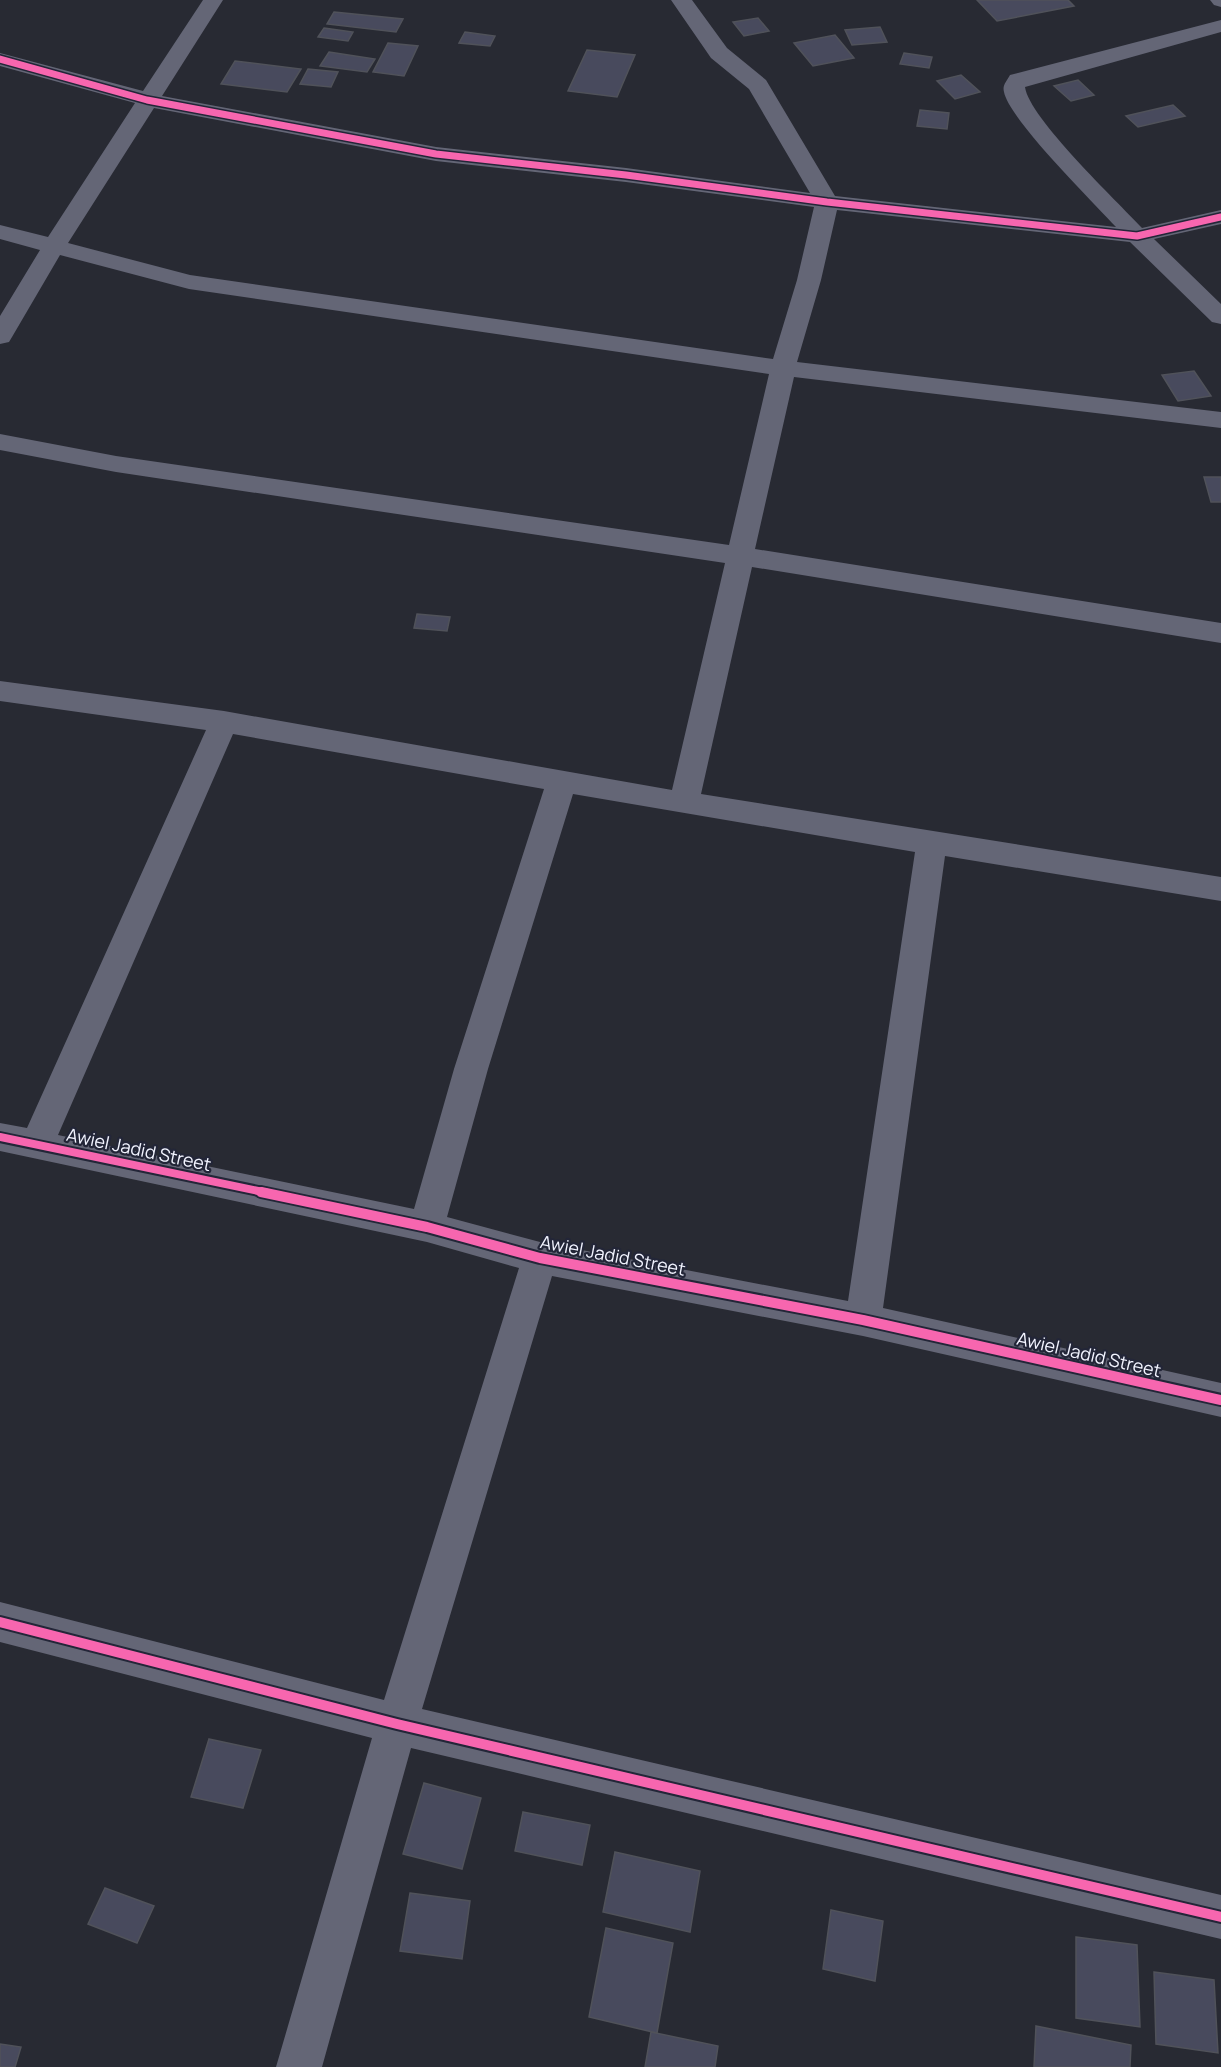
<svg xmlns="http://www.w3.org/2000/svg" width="1221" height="2067" font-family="Manrope,sans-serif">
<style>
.building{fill:#484a5d;stroke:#50525a;stroke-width:1.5}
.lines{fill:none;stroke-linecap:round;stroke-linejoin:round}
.minor{fill:#646676;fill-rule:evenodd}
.cycleway-far2-casing{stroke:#232638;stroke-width:10}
.cycleway-far1-casing{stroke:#232638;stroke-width:12}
.cycleway-casing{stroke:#232638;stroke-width:14}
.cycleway-far2{stroke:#f766af;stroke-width:7}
.cycleway-far1{stroke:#f766af;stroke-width:8}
.cycleway{stroke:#f766af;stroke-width:10}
.labels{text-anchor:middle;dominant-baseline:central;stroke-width:4.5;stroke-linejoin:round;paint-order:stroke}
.street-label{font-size:18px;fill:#f2f4ff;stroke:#232638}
</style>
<rect width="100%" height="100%" fill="#282a33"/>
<!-- building -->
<g class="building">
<polygon points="977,0 1068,0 1074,6 997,21"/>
<polygon points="334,12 403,19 396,32 327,24"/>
<polygon points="758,18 769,31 744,36 733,22"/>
<polygon points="880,27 887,42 852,45 845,30"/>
<polygon points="324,28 353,32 348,41 318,37"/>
<polygon points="465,32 495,36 490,46 459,43"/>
<polygon points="835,35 854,58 813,66 794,43"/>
<polygon points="388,43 418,46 404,76 373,72"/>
<polygon points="587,50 635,55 617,97 568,91"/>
<polygon points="329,52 375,59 367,72 320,66"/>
<polygon points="904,53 932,57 929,68 900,64"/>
<polygon points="235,61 301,69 287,92 221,84"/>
<polygon points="308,69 338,72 331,87 300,84"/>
<polygon points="961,75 980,92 955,99 937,81"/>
<polygon points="1078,80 1094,95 1071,101 1054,86"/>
<polygon points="1173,105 1185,116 1138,127 1126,116"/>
<polygon points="920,110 949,113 947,129 917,126"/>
<polygon points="1194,371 1211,396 1178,401 1162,375"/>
<polygon points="1204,477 1221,477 1221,502 1211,502"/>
<polygon points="417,614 450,617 447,631 414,628"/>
<polygon points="209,1739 261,1750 243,1808 191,1797"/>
<polygon points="424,1783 481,1798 462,1869 403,1854"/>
<polygon points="523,1812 590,1825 582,1865 515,1851"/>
<polygon points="615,1852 700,1871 690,1932 603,1912"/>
<polygon points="105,1888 154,1906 137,1943 88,1924"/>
<polygon points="410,1893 470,1901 462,1959 400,1951"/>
<polygon points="831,1910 883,1921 875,1981 823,1969"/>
<polygon points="606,1928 673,1943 657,2033 589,2017"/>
<polygon points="1076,1937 1137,1945 1140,2027 1076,2018"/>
<polygon points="1154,1972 1214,1980 1218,2053 1156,2044"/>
<polygon points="1036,2026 1131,2045 1130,2067 1034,2067"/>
<polygon points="651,2032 718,2046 715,2067 645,2067"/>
<polygon points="0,2044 21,2047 15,2067 0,2067"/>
</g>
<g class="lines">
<!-- minor -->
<g class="minor">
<path d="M203,0H223L162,96L436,147L626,168L810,193L749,89L711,58L671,0H692L727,48L766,80L835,196L1116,227C1093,202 1009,119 1004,92C1002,85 1007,81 1010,75L1221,20V32L1025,87C1029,118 1117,201 1142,228L1221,210V224L1154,239L1221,304V324L1212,322L1130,242L837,210L821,280L797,362L1221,412V428L794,377L755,549L1221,623V643L752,567L701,794L1221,877V901L945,856L883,1308L1221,1383V1417L863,1336L552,1276L422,1709L1221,1895V1939L411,1748L322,2067H276L372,1738L0,1642V1602L384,1700L519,1268L427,1242L0,1151V1123L27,1128L206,730L0,701V681L224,711L672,790L725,563L116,472L0,450V434L116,456L729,545L769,374L189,289L60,255L12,337L9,342L0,344V316L40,250L0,239V225L48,237L135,103L0,66V53L143,91ZM154,108L436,161L626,182L814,207L797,280L773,359L190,275L68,243ZM233,734L544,789L454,1069L414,1209L58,1135ZM573,794L915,852L848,1301L540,1242L447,1217L488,1069Z"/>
<polygon points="1210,0 1221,0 1221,7 1214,5"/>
</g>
<defs>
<polyline id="cycleway-far2" points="0,59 147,100 436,154 626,175 827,202 1137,236 1221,217"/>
<polyline id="cycleway-far1" points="0,1137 268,1193"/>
<g id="cycleway">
<polyline points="261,1192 427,1227 540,1258 863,1320 1221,1400"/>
<polyline points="0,1622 397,1724 1221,1917"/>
</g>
</defs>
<!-- cycleway-far2 casing -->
<use href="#cycleway-far2" class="cycleway-far2-casing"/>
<!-- cycleway-far1 casing -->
<use href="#cycleway-far1" class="cycleway-far1-casing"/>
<!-- cycleway casing -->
<use href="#cycleway" class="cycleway-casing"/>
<!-- cycleway-far2 -->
<use href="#cycleway-far2" class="cycleway-far2"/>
<!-- cycleway-far1 -->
<use href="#cycleway-far1" class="cycleway-far1"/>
<!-- cycleway -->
<use href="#cycleway" class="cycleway"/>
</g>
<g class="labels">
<!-- street labels -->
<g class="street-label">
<text transform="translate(139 1149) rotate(12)">Awiel Jadid Street</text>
<text transform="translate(613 1255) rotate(11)">Awiel Jadid Street</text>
<text transform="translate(1089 1354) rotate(13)">Awiel Jadid Street</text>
</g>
</g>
</svg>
